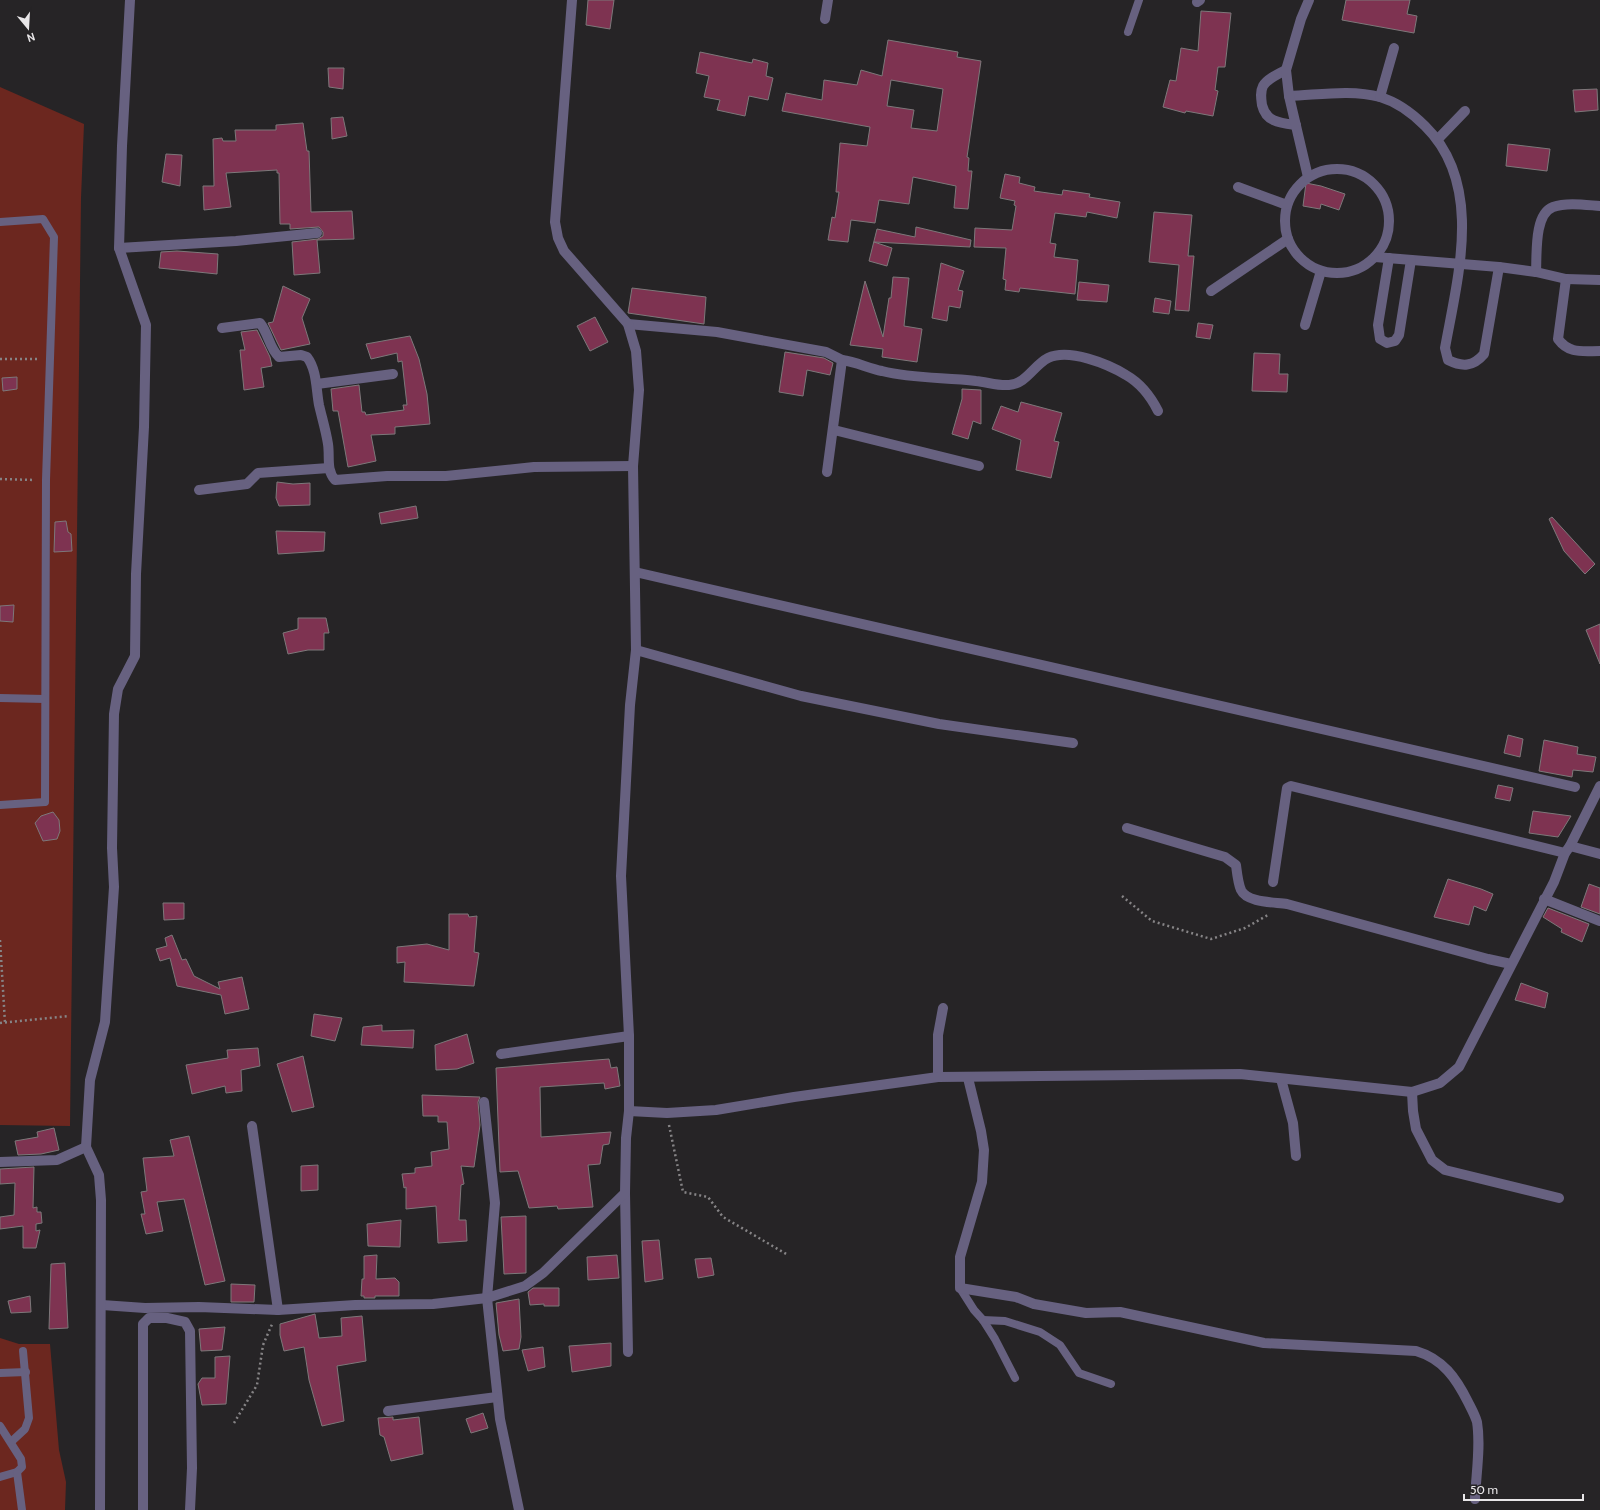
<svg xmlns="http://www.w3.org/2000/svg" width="1600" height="1510" font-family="Cabin,sans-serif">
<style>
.green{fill:#6c271f}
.building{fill:#7e3351;stroke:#7d787a;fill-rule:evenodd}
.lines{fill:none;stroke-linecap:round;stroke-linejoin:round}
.path{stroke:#868486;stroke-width:2.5;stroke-dasharray:2 3;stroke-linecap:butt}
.service{stroke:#676180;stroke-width:8}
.minor{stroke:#676180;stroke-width:10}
</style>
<rect width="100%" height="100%" fill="#262426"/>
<!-- green -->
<g class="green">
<polygon points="0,87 84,124 81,198 70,1126 0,1125"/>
<polygon points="0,1338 19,1344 50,1344 59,1450 66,1482 65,1510 0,1510"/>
</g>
<!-- building -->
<g class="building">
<polygon points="588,0 614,0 610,29 586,25"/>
<polygon points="1346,0 1410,0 1407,14 1417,16 1414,33 1342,20"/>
<polygon points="1201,11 1231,13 1225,67 1218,67 1215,90 1218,91 1213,116 1186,111 1185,113 1163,107 1170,80 1176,81 1181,48 1198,51"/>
<path d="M888,40L958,52L957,57L981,61L967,157L969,158L968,171H972L968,209L954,208L956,186L913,177L909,204L879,200L875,223L851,220L848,242L828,240L832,217L835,218L839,192H836L840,143L867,146L870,127L782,111L786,93L822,100L824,80L857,85L861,70L882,76ZM891,80L943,89L937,131L911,128L914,110L887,106Z"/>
<polygon points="700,52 752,63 753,59 768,63 766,76 773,78 768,100 749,96 745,116 717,110 720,100 704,97 709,76 696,73"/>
<polygon points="328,68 344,68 343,89 329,87"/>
<polygon points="1597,89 1598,110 1575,112 1573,90"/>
<polygon points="343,117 347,136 332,139 331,118"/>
<polygon points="303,123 307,151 309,151 311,212 352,211 354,239 317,240 320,273 294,275 292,242 318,239 323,236 323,232 319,227 290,229 290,224 280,224 279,173 277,173 277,170 226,173 231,207 204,210 203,186 214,186 213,139 222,138 223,141 236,141 235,130 276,130 276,125"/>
<polygon points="1508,144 1550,149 1547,171 1506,166"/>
<polygon points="166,154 182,155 180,186 162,182"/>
<polygon points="1005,174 1020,177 1019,183 1035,187 1034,191 1062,195 1063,190 1090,194 1089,197 1120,202 1117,218 1087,212 1086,217 1055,213 1050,243 1056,244 1054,257 1078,260 1075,294 1020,288 1019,292 1005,290 1006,280 1003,279 1006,248 974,247 975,228 1012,230 1016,206 1014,205 1015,201 1000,198"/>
<polygon points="1306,183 1321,186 1345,194 1339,210 1321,204 1320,209 1303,206"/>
<polygon points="1154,212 1192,215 1188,256 1194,256 1189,311 1175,310 1179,265 1149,262"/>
<polygon points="916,227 971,240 970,247 874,242 892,248 887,266 869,261 877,229 915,237"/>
<polygon points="177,251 218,254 217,274 159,268 161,252"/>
<polygon points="941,263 964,271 958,290 963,291 960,308 949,306 947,321 932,318"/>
<polygon points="893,277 909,278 904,326 922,329 917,362 882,357 883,349 850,345 865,281 883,337 889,298 891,298"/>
<polygon points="1079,282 1109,285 1107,302 1077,300"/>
<polygon points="283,286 310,299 302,318 310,344 281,350 277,342 268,323 273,322"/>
<polygon points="632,288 706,297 704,324 628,313"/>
<polygon points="1155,298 1171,301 1169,314 1153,312"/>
<polygon points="595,317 608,342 590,351 577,326"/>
<polygon points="1198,323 1213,325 1210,339 1196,337"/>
<polygon points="257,330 270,357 272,366 261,368 264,387 244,390 240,350 245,350 241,332"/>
<polygon points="410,336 419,359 427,394 430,424 395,427 395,434 371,435 376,461 348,467 338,411 333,411 331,389 359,385 362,412 365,412 366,415 404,410 403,405 407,405 402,361 398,362 397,353 371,359 366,344"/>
<polygon points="785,352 824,358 833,363 830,375 807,370 803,396 779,392"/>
<polygon points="1254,353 1280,354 1279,374 1288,374 1287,392 1252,391"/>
<polygon points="17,377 17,389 3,391 2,378"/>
<polygon points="962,389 981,390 981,424 973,421 968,439 952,434 962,399"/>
<polygon points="1021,402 1062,413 1054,441 1059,442 1051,478 1016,470 1021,440 992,429 1001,406 1018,412"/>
<polygon points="277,482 293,484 310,483 310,505 279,506 276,498"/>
<polygon points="416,506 418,518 381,524 379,513"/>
<polygon points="1552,517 1595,564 1585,574 1564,551 1549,519"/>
<polygon points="66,521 68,532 71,534 72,551 54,552 55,522"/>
<polygon points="276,531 325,532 324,551 278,554"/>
<polygon points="14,605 13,622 0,621 0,606"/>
<polygon points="298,618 326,618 329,633 324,633 324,650 308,650 288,654 283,633 298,629"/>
<polygon points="1600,624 1600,664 1586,630"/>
<polygon points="1508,735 1523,739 1520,757 1504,753"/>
<polygon points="1544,740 1578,747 1577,754 1596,757 1593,772 1573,770 1572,777 1539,771"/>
<polygon points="1498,785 1513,788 1510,801 1495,798"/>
<polygon points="1533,811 1571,816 1558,837 1529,833"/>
<polygon points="53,812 59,820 60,831 57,839 43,841 35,823 41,816"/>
<polygon points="1448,879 1481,889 1493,894 1486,911 1474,906 1469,925 1434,917"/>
<polygon points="1589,884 1600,888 1600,914 1581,907"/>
<polygon points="163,903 184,903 184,919 164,920"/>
<polygon points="1548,908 1589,924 1582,942 1561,932 1562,929 1543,917"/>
<polygon points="449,914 468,914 469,917 477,916 474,952 479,953 474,986 404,982 405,962 397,963 397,947 427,944 449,950"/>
<polygon points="172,935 182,960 186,959 194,976 220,989 218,982 242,977 249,1009 225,1014 221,995 177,986 170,958 160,961 156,949 167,946 165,938"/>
<polygon points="1521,983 1548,993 1545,1008 1515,1000"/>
<polygon points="314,1014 342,1018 335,1041 311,1036"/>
<polygon points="382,1025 382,1031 414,1030 413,1048 361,1045 363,1027"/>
<polygon points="467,1034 474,1063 457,1069 436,1070 435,1045"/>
<polygon points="258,1048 260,1066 241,1070 242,1091 226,1093 225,1086 192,1094 186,1065 228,1058 227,1050"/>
<polygon points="303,1056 314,1107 292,1112 277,1064"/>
<polygon points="609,1059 611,1068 617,1067 620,1086 605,1089 604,1083 540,1087 541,1137 611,1132 609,1144 603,1145 600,1164 588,1165 593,1207 558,1209 557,1206 529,1208 518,1171 500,1172 496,1068"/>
<polygon points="422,1095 480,1097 478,1102 480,1125 474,1167 461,1166 464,1184 461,1185 459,1220 466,1220 467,1241 438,1243 436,1206 406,1209 406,1187 404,1188 402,1174 415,1173 415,1168 432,1166 431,1152 449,1149 447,1122 438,1122 438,1116 423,1116"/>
<polygon points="54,1128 59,1150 41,1154 18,1155 15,1141 38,1137 37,1132"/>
<polygon points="189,1136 225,1281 205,1285 184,1199 157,1202 163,1231 146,1234 141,1214 145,1214 141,1192 147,1191 143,1158 174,1156 170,1140"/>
<polygon points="318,1165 318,1190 301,1191 301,1166"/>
<polygon points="34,1167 33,1208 37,1207 37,1212 41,1212 42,1223 36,1224 36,1231 40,1230 36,1248 23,1248 23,1226 0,1229 0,1217 14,1215 15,1183 0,1184 0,1169"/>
<polygon points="526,1216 526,1273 504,1274 501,1217"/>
<polygon points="401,1220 400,1247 368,1246 367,1224"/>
<polygon points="659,1240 663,1279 645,1282 642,1241"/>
<polygon points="377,1255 376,1279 395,1278 399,1282 399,1296 375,1296 375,1298 364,1298 364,1296 361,1296 362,1279 364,1279 364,1256"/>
<polygon points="617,1255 619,1278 588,1280 587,1257"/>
<polygon points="711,1258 714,1275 698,1278 695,1259"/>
<polygon points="65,1263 68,1328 49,1329 51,1264"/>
<polygon points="231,1284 255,1285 254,1302 231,1302"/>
<polygon points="533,1288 559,1288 559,1306 544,1306 544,1304 530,1305 528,1292"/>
<polygon points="30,1296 31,1312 11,1313 8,1301"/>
<polygon points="519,1299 521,1337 519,1349 503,1351 499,1335 496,1303"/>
<polygon points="315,1314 319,1338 342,1336 341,1318 362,1316 366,1361 337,1366 344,1421 322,1426 309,1380 304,1347 284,1351 280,1335 280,1324"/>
<polygon points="225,1327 222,1350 201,1351 199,1329"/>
<polygon points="611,1343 611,1366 572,1372 569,1346"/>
<polygon points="543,1347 545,1367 528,1371 522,1350"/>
<polygon points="230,1356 226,1404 202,1405 198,1384 202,1378 215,1378 215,1357"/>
<polygon points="483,1413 488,1428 471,1433 466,1419"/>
<polygon points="393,1417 393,1420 419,1417 423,1454 391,1461 384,1437 380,1435 378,1418"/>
</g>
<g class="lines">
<!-- path -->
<g class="path">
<polyline points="0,359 39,359"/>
<polyline points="0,479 35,480"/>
<polyline points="1122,896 1152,921 1211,939 1245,928 1268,915"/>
<polyline points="0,940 5,1023"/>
<polyline points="0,1023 69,1016"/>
<polyline points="669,1125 683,1192 708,1197 723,1217 788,1255"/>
<polyline points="234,1423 257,1385 263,1345 273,1322"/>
</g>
<!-- service -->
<g class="service">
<polyline points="1128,32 1139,0"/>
<polyline points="0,222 43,219 54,237 46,480 45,802 0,805"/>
<polyline points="0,698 45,699"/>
<polyline points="960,1288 974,1310 983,1320 995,1339 1015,1378"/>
<polyline points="983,1320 1005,1321 1040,1332 1060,1345 1079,1373 1111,1384"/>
<polyline points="0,1373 26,1372"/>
<polyline points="0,1426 21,1459 22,1467 17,1472 0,1477"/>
<polyline points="12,1441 25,1429 29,1418 23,1351"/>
<polyline points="17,1472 22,1510"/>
</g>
<!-- minor -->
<g class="minor">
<polyline points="1197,2 1200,0"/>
<polyline points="825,19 828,0"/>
<path d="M1286,70C1278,74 1267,79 1263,86C1260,92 1261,98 1262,105C1266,122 1280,123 1296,125"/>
<path d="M1289,96C1318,95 1351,89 1380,97C1397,102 1413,114 1425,126C1484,184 1458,276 1445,348L1448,360C1462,367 1473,367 1484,354L1499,267"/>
<polyline points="1380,97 1394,48"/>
<polyline points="1438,139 1465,111"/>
<circle cx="1337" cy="221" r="52"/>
<polyline points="1308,177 1289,96 1286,70 1301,19 1309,0"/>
<polyline points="1238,187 1287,205"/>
<polyline points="119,248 236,241 317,233"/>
<polyline points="1375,257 1499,267 1536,272 1566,279 1600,280"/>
<polyline points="1389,258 1378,325 1380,339 1387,343 1395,341 1399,335 1411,260"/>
<path d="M1536,272C1537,254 1534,214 1553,207C1567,202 1586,205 1600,206"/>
<path d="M1566,279L1558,339C1569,354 1582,351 1600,351"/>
<polyline points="1211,291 1288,239"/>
<polyline points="628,324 717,332 826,352 842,360 827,472"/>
<polyline points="1305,325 1321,271"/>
<path d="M222,328L260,323C269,334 269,348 279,357L301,355L307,357C317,370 316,389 319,405C322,418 326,431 328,444C330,457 326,470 335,480L387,476H446L534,467L633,466"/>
<path d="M842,360C856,362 868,368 882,371C914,379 944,377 976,381C987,382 998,386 1009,385C1026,384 1034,365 1048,358C1069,348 1108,364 1126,375C1140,383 1151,397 1158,411"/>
<polyline points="317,384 393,374"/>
<polyline points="834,430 979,466"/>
<polyline points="199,490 247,484 258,473 329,468"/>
<polyline points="635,572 1575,787"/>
<polyline points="636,650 801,696 939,724 1073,743"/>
<path d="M1127,828L1225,857L1236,865C1237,873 1238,883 1241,890C1247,903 1275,902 1287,904L1488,959L1511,964"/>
<polyline points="1570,846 1600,854"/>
<polyline points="1273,882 1287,788 1291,786 1565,853"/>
<polyline points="1544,899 1600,921"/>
<polyline points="501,1054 629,1036"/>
<polyline points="938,1077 938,1035 943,1008"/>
<path d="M968,1078L981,1131L984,1150L982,1182L960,1257V1288L1016,1297L1034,1304L1086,1313L1120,1312L1264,1343L1416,1351C1443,1359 1456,1378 1468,1402C1471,1408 1475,1415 1477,1422C1481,1446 1476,1474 1475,1499"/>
<polyline points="1281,1079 1293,1123 1296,1156"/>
<polyline points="1412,1092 1413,1111 1416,1129 1432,1160 1445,1170 1559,1198"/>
<polyline points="484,1102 495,1203 487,1298 500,1419 519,1510"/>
<polyline points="629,1111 667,1113 716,1110 794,1097 938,1077 1240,1074 1412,1092 1440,1083 1459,1067 1554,882 1565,853 1570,846 1600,786"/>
<polyline points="252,1126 278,1310"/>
<polyline points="0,1162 57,1160 86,1147"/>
<polyline points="625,1193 628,1352"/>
<polyline points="102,1305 145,1308 199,1307 278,1310 355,1305 433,1304 487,1298 525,1286 543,1273 625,1193 626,1138 629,1111 629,1036 621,876 630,705 636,650 633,466 639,390 636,351 628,324 564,251 558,238 555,222 572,0"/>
<polyline points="388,1411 497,1397"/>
<polyline points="100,1510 101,1200 99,1175 86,1147 90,1080 105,1022 114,887 112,848 114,714 118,689 135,656 136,574 144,427 146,325 119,248 122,146 130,0"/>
<polyline points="143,1510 143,1324 149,1318 167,1318 185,1322 190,1331 192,1468 190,1510"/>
</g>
</g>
<!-- north arrow -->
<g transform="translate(28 28) rotate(162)" stroke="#262426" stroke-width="3" paint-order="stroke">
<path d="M0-3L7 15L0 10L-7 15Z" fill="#e8e6e8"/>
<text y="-6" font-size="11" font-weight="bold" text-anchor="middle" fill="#e8e6e8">N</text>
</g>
<!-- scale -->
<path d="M1464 1494v6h119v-6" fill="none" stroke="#e8e6e8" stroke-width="2"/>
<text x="1470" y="1494" font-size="12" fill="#e8e6e8" stroke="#262426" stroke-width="3" paint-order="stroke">50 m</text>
</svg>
